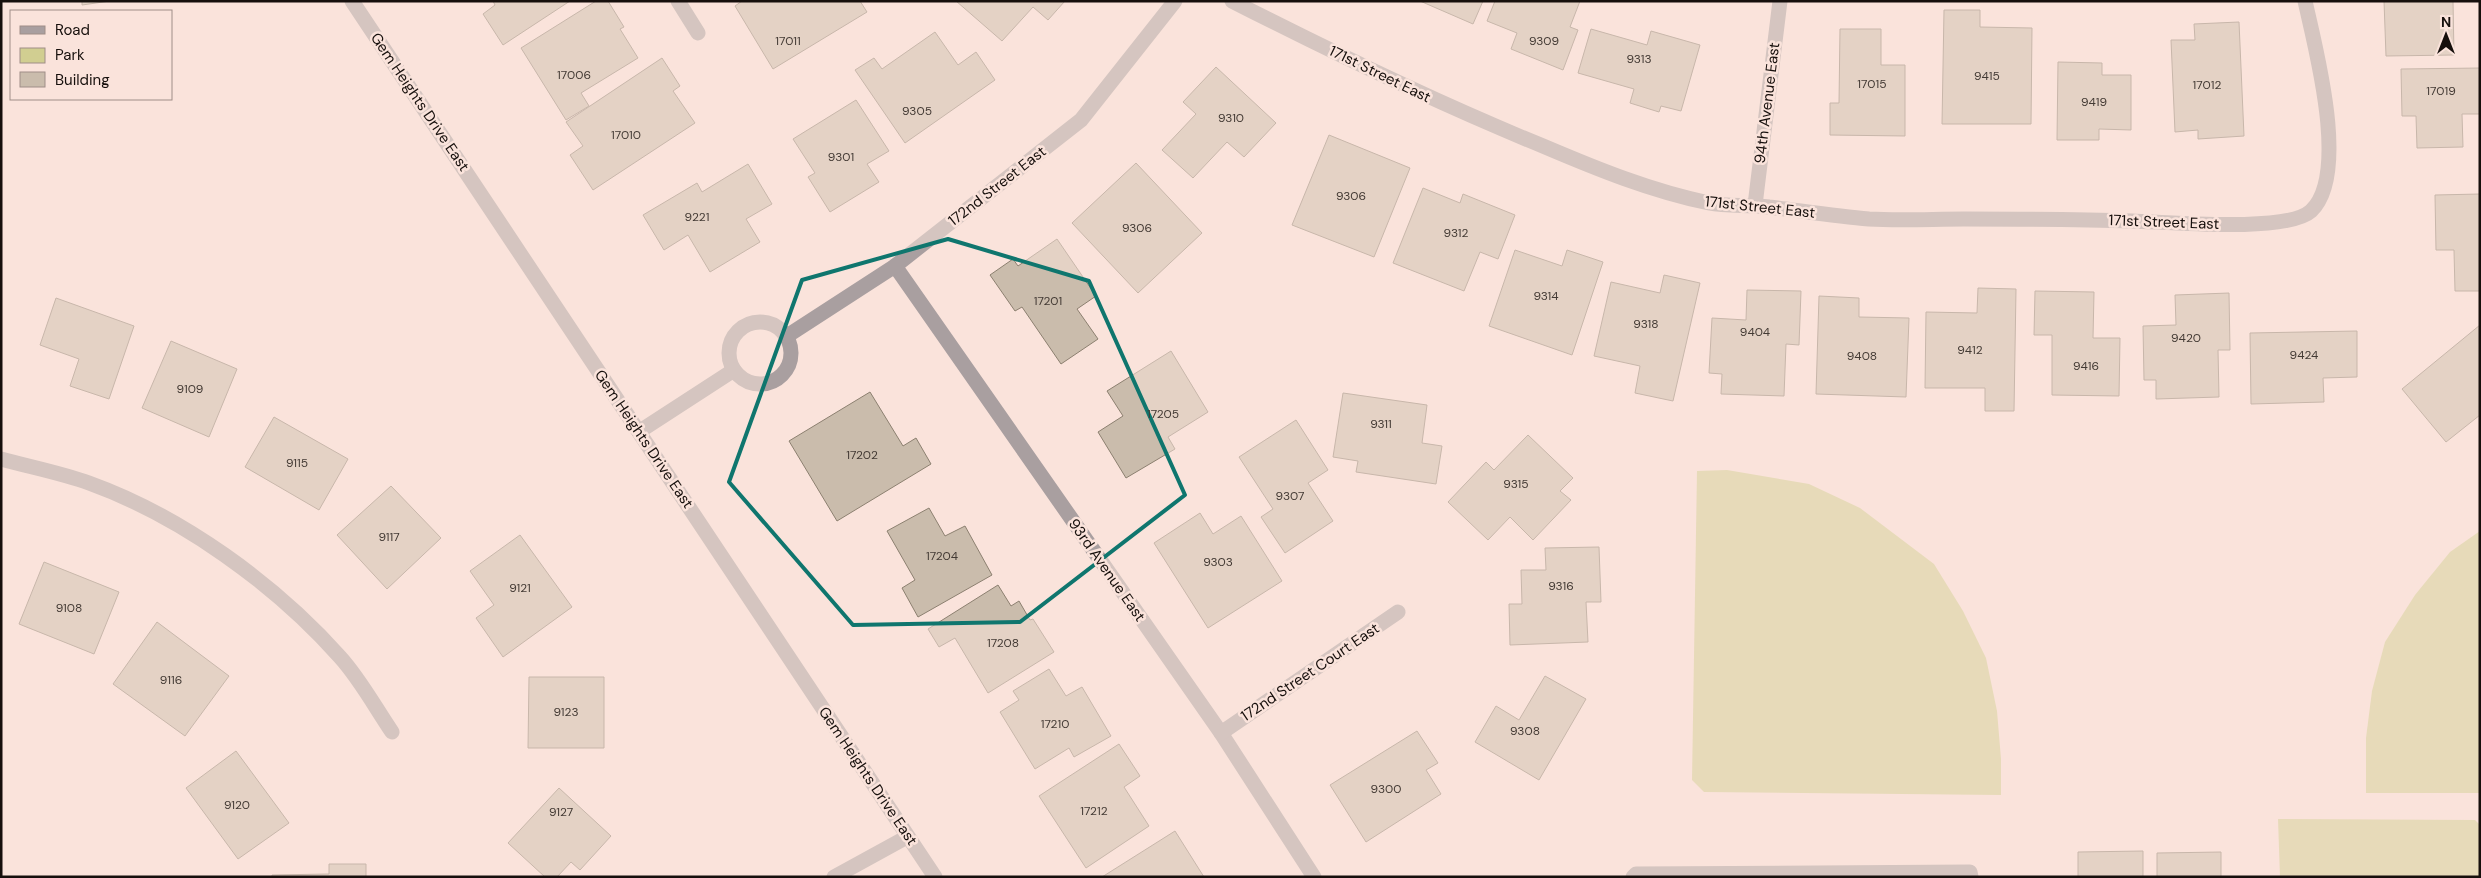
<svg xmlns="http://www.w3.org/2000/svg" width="2481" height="878" font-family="'DM Sans',sans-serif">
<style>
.green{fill:#d1ce91}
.building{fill:#cabcac;stroke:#8c8070}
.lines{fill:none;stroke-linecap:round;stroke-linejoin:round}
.service{stroke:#a99fa0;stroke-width:15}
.minor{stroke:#a99fa0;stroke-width:15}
.tertiary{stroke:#a99fa0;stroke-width:15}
.marked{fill:none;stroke:#0f766e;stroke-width:4;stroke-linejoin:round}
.labels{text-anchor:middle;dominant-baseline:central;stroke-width:5;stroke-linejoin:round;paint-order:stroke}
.number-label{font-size:12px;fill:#433a34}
.street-label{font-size:15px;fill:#160f0c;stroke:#fae3db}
</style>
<rect width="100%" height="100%" fill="#fae3db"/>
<!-- green -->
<g class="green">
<polygon points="1727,470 1809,484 1860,508 1934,564 1963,611 1986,658 1997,711 2001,759 2001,795 1704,792 1692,780 1697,471"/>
<polygon points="2480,531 2480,793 2366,793 2366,738 2372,691 2385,642 2415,595 2450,552"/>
<polygon points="2278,819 2475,820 2480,825 2480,877 2280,877"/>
</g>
<!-- building -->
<g class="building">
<polygon points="82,1 110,1 82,5"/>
<polygon points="493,1 570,1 503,45 483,14 495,5"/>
<polygon points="596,1 608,1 624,27 620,29 638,58 581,93 589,106 566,120 521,48"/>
<polygon points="742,1 860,1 867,12 773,69 735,6"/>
<polygon points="956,1 1065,1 1048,20 1033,7 1002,41"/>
<polygon points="1420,1 1483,1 1473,24"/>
<polygon points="1495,1 1580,1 1570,27 1578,30 1563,70 1511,49 1517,33 1487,21"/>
<polygon points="2384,1 2453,1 2454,55 2386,56"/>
<polygon points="1944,10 1980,10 1980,27 2032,28 2031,124 1942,124"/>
<polygon points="2239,22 2244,136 2198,139 2198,130 2175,132 2171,40 2195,40 2194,24"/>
<polygon points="1591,29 1647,45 1651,31 1700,45 1681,111 1661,106 1659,112 1630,103 1634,89 1578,73"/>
<polygon points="1840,29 1881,29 1881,65 1905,65 1905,136 1830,135 1830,103 1839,103"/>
<polygon points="935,32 958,65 976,52 995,80 905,143 855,70 874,58 882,69"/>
<polygon points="662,58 680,86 673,91 695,123 593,190 570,155 583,146 566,122"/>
<polygon points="2058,62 2102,63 2102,75 2131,75 2131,130 2099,129 2099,140 2057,140"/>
<polygon points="1216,67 1276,123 1244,157 1227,142 1193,178 1162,150 1196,114 1183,102"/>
<polygon points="2480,68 2480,114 2462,114 2463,147 2417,148 2416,116 2402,116 2401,69"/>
<polygon points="856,100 889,151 867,164 879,182 830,212 808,177 815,173 793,139"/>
<polygon points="1329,135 1410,168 1374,257 1292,225"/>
<polygon points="1136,163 1202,233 1138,293 1072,223"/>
<polygon points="748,164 772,204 746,219 760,242 710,272 688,235 664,250 643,215 697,183 702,192"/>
<polygon points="1423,188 1460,203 1463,194 1515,215 1498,259 1480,252 1464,291 1393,263"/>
<polygon points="2480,194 2480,291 2455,291 2454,250 2436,250 2435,195"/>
<polygon points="1057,239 1096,296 1077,309 1098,339 1061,364 1022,307 1015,311 990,275 1013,259 1018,266"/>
<polygon points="1515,250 1562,266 1567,250 1603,262 1572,355 1489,326"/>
<polygon points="1664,275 1700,283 1673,401 1635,393 1640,366 1594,356 1611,282 1660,293"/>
<polygon points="1978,288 2016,289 2014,411 1985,411 1985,388 1925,388 1926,312 1977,313"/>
<polygon points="1747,290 1801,291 1799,345 1786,344 1784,396 1721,394 1722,374 1709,373 1712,318 1746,320"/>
<polygon points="2035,291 2094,292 2093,338 2120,338 2119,396 2052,395 2052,335 2034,335"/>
<polygon points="2229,293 2230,350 2218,350 2219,397 2156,399 2156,380 2144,380 2143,326 2176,325 2175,295"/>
<polygon points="1819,296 1859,298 1859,317 1909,318 1906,397 1816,394"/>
<polygon points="56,298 134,326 109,399 70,386 79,359 40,345"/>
<polygon points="2480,325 2480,415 2446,442 2402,389"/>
<polygon points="2357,331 2357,377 2323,378 2324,402 2251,404 2250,333"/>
<polygon points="171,341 237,369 209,437 142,408"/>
<polygon points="1171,351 1208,412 1168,437 1175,449 1126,478 1098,432 1123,416 1107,391"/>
<polygon points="870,392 903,446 916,438 931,464 837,521 789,441"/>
<polygon points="1343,393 1427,405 1422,443 1442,446 1436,484 1356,472 1358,461 1333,457"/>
<polygon points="274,417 348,459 319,510 245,467"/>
<polygon points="1296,420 1328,470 1308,483 1333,521 1285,553 1261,517 1273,509 1239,457"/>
<polygon points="1528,435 1573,478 1560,491 1571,500 1533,540 1510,517 1488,540 1448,502 1486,462 1494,470"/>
<polygon points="391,486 441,538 387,589 337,535"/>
<polygon points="929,508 945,536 965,526 992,575 918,617 902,588 915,580 887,531"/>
<polygon points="1200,513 1213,534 1241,516 1282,581 1208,628 1154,543"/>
<polygon points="520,535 572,607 503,657 476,618 494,605 470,571"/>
<polygon points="1599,547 1601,602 1586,602 1588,642 1510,645 1509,604 1522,604 1521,570 1546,570 1545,548"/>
<polygon points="44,562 119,592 94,654 19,624"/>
<polygon points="998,585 1011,606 1019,601 1030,620 1033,619 1054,652 988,693 955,638 939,647 928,629"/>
<polygon points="157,622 229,676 185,736 113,684"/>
<polygon points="1049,669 1066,696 1082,687 1111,736 1074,757 1069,748 1035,769 1000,712 1019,700 1013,691"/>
<polygon points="1545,676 1586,699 1539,780 1475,742 1496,706 1519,720"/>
<polygon points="529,677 604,677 604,748 528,748"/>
<polygon points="1417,731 1438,763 1426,770 1441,794 1366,842 1330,785"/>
<polygon points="1119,744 1140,776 1124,787 1149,826 1086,868 1039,796"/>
<polygon points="236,751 289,823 238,859 186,788"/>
<polygon points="559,788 611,836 580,870 571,862 557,877 545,877 508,843"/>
<polygon points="1175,831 1204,877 1102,877"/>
<polygon points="2143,851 2143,877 2078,877 2078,852"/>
<polygon points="2221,852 2221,877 2157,877 2157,853"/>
<polygon points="329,864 366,864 366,877 272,877 272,875 329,874"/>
</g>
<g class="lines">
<!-- service -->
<polyline class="service" points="1633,877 1636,874 1970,872 1971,877"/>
<!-- minor -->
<g class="minor">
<polyline points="678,1 698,33"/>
<path d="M1232,1C1334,53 1437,103 1543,146C1597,169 1651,191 1709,203C1728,207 1749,204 1769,207C1802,211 1836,216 1869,219C1900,221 1933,219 1964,219C2020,219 2076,219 2132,221C2168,222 2287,233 2311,211C2350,174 2315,47 2305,1"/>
<polyline points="1755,205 1780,1"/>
<polyline points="895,266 1221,733 1314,877"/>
<circle cx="760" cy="353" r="31"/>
<polyline points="787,336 895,266 1081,120 1175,1"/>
<polyline points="640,431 734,370"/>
<path d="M1,459C30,467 61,473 89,483C181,516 275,584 340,657C360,679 375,707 392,732"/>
<polyline points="1221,733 1398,612"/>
<polyline points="834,877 907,837"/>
</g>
<!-- tertiary -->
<polyline class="tertiary" points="352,1 935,877"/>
</g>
<!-- marked area -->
<path d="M0 0H2481V878H0ZM948,239L1089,281L1185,495L1020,622L853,625L729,482L802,280Z" fill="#fae3db" fill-opacity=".55" fill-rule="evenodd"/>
<path class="marked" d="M948,239L1089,281L1185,495L1020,622L853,625L729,482L802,280Z"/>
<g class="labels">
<!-- number labels -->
<g class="number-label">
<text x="788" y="41">17011</text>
<text x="1544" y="41">9309</text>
<text x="1639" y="59">9313</text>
<text x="574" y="75">17006</text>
<text x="1987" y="76">9415</text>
<text x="1872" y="84">17015</text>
<text x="2207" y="85">17012</text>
<text x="2441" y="91">17019</text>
<text x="2094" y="102">9419</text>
<text x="917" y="111">9305</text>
<text x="1231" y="118">9310</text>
<text x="626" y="135">17010</text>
<text x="841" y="157">9301</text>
<text x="1351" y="196">9306</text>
<text x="697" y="217">9221</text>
<text x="1137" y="228">9306</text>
<text x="1456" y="233">9312</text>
<text x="1546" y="296">9314</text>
<text x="1048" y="301">17201</text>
<text x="1646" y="324">9318</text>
<text x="1755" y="332">9404</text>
<text x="2186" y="338">9420</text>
<text x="1970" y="350">9412</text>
<text x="2304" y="355">9424</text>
<text x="1862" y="356">9408</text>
<text x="2086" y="366">9416</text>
<text x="190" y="389">9109</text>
<text x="1163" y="414">17205</text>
<text x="1381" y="424">9311</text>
<text x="862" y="455">17202</text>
<text x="297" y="463">9115</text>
<text x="1516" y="484">9315</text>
<text x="1290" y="496">9307</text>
<text x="389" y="537">9117</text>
<text x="942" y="556">17204</text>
<text x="1218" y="562">9303</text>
<text x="1561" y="586">9316</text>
<text x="520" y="588">9121</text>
<text x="69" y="608">9108</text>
<text x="1003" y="643">17208</text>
<text x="171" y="680">9116</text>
<text x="566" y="712">9123</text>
<text x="1055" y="724">17210</text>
<text x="1525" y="731">9308</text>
<text x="1386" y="789">9300</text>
<text x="237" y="805">9120</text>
<text x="1094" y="811">17212</text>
<text x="561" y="812">9127</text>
</g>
<!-- street labels -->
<g class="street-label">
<text transform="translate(1380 74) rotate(26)">171st Street East</text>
<text transform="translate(420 102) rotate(56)">Gem Heights Drive East</text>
<text transform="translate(1767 103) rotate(-83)">94th Avenue East</text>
<text transform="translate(997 186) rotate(-38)">172nd Street East</text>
<text transform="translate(1760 207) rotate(6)">171st Street East</text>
<text transform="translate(2164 222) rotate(2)">171st Street East</text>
<text transform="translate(644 439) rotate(56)">Gem Heights Drive East</text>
<text transform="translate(1107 570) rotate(55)">93rd Avenue East</text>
<text transform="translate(1310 672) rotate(-34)">172nd Street Court East</text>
<text transform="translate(868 776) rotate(56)">Gem Heights Drive East</text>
</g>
</g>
<!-- border -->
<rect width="2481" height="878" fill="none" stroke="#160f0c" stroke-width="5"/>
<!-- legend -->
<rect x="10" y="10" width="162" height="90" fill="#fae3db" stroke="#9f8e88"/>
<rect x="20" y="26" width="25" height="8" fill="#a99fa0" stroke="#9f8e88"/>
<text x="55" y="35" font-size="15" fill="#160f0c">Road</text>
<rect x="20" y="48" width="25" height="15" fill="#d1ce91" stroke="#9f8e88"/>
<text x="55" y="60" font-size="15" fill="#160f0c">Park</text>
<rect x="20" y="72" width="25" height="15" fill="#cabcac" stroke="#9f8e88"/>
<text x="55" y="85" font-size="15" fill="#160f0c">Building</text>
<!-- north arrow -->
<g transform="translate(2446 35)" stroke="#fae3db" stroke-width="4" paint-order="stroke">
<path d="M0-4L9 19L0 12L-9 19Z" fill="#160f0c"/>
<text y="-8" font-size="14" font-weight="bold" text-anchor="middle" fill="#160f0c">N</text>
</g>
</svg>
